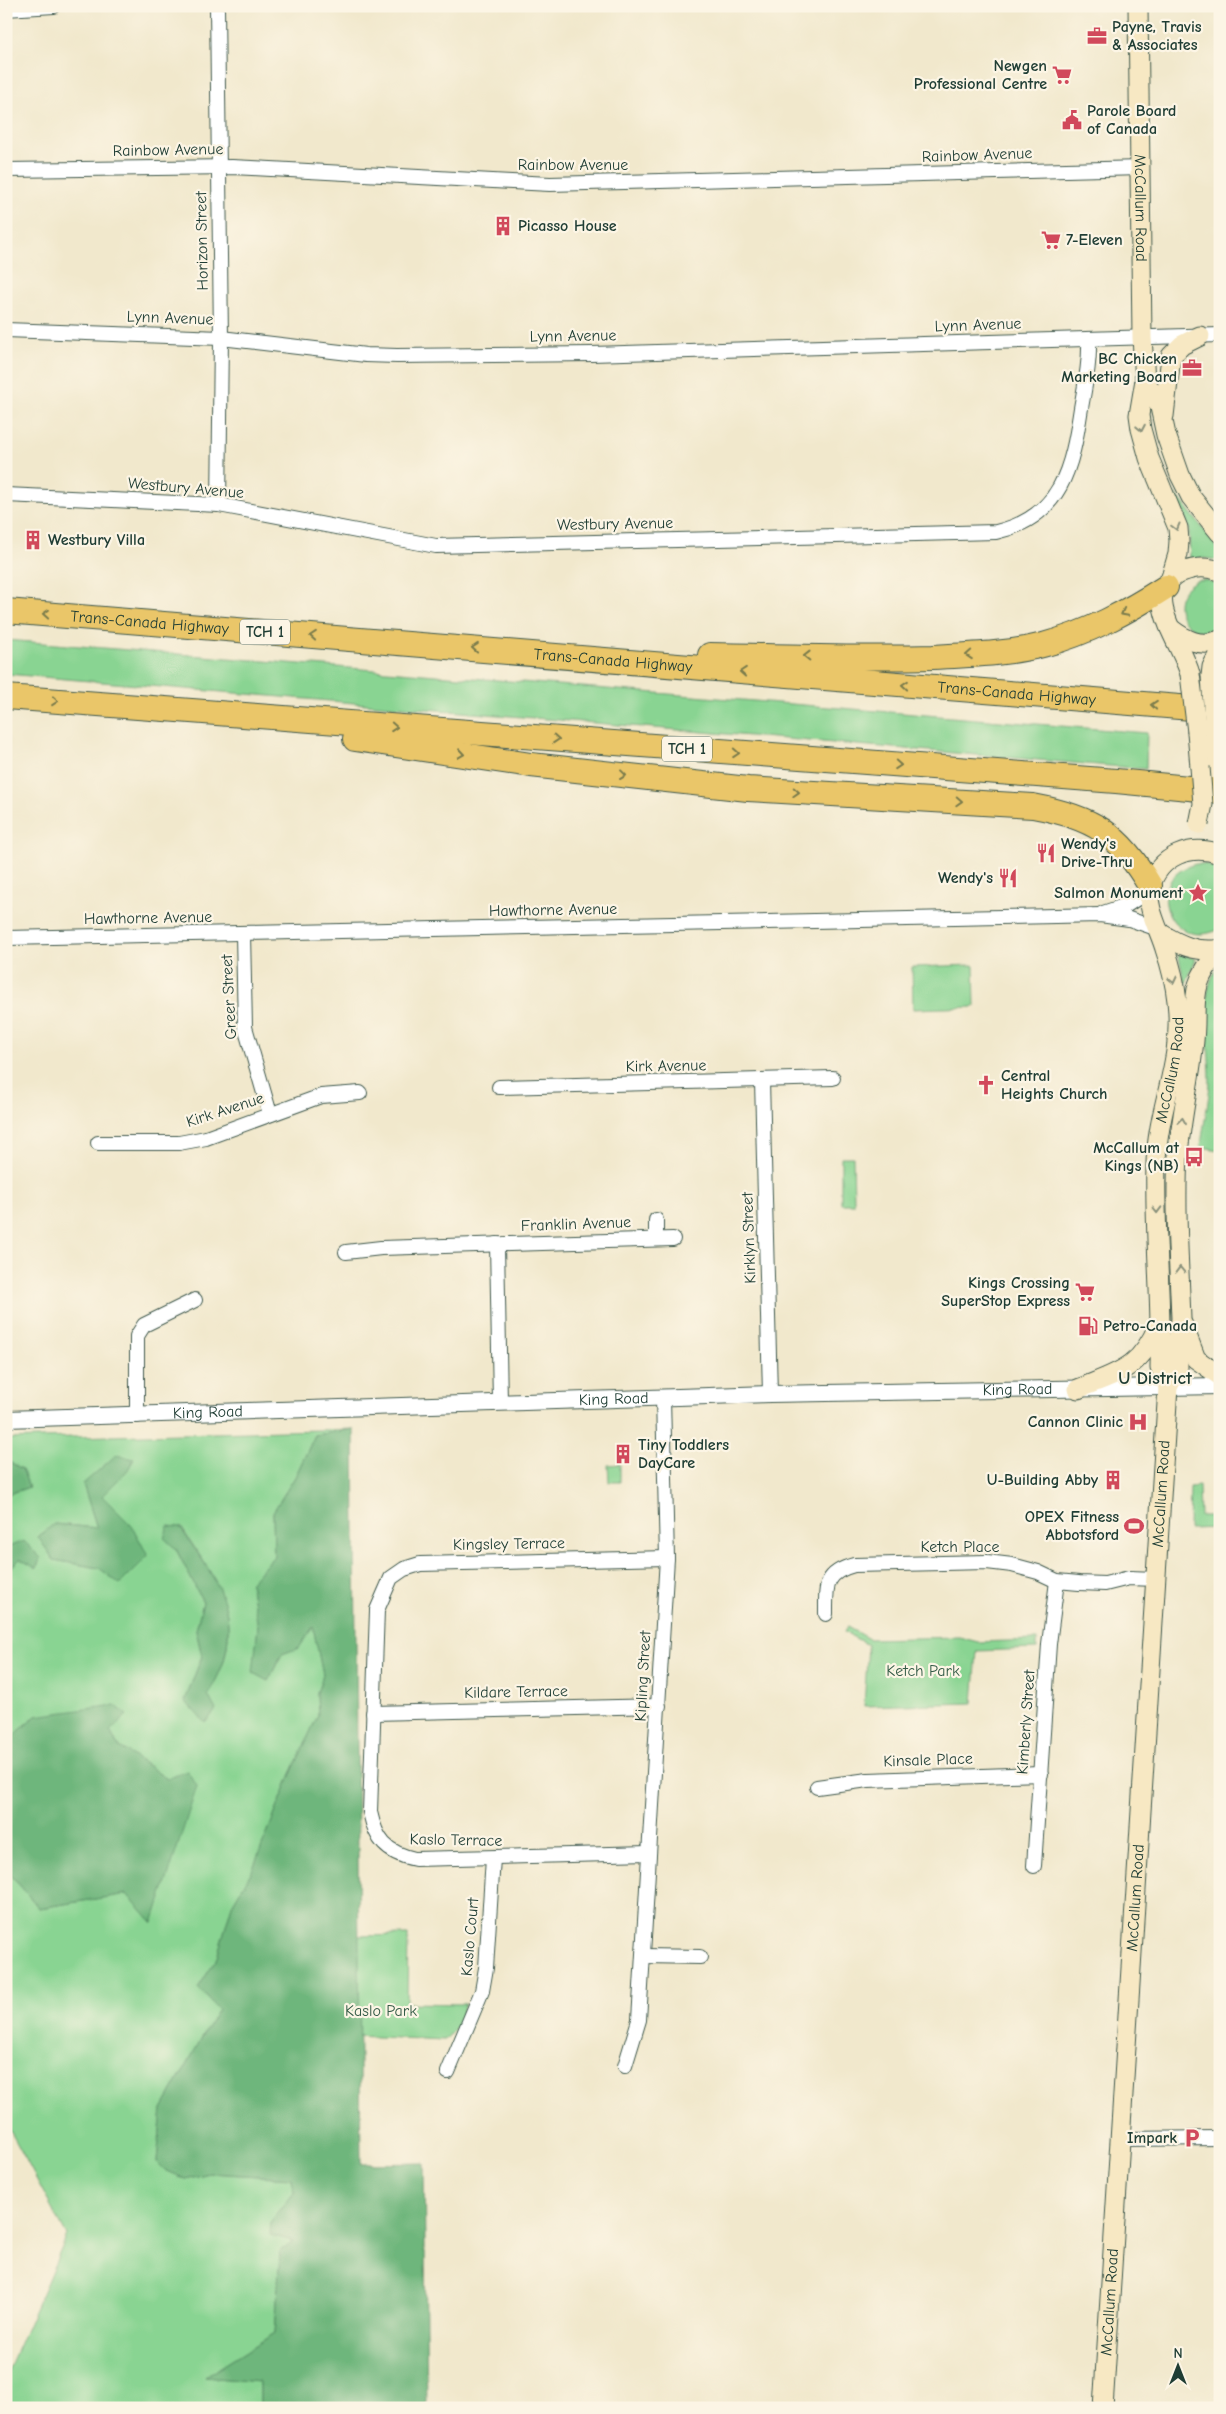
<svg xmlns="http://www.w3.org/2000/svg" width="1226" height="2414" font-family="'Comic Neue',sans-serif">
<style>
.green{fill:#89d492;stroke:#548863;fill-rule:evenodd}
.forest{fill:#6eb67c;stroke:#467a58}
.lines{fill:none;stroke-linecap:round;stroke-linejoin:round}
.minor-casing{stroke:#3e574b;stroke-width:16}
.tertiary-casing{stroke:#3e574b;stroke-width:18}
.secondary-casing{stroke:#3e574b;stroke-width:21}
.motorway-casing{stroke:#3e574b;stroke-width:26}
.minor{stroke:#fff;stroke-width:14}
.tertiary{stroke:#fff;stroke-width:16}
.secondary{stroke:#f7e8c3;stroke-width:19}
.motorway{stroke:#eac669;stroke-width:24}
.secondary-bridge-casing{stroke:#3e574b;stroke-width:21;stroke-linecap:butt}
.secondary-bridge{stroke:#f7e8c3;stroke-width:19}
.oneway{stroke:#8b927c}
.oneway2{stroke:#7a7b4c}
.labels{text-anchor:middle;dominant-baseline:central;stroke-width:4.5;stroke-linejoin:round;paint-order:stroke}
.shield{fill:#fcf5e5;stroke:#617469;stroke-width:1}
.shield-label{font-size:15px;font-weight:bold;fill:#1f3d34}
.poi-label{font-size:16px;font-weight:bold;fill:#1f3d34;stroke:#fcf5e5;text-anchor:end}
.street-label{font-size:16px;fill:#1f3d34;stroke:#fcf5e5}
.park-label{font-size:16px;fill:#345b47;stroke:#fcf5e5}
.neighbourhood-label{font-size:18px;font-weight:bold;fill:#1f3d34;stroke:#fcf5e5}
</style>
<rect width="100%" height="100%" fill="#fcf5e5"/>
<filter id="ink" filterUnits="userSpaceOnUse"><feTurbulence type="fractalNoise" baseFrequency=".02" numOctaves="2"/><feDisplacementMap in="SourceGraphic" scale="10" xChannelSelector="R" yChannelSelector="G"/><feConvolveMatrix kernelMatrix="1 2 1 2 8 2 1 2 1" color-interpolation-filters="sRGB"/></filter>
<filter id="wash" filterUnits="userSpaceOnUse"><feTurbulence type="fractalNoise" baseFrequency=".0096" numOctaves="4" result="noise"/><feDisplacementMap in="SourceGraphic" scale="20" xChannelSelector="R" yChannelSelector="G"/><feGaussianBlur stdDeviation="1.12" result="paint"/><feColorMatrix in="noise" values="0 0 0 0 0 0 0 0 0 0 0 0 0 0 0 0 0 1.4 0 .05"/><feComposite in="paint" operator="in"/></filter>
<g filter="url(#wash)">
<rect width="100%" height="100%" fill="#f1e8cc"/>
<!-- green -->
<g class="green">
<polygon points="1175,493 1215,544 1220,553 1220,560 1201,558 1190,560 1189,528"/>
<path d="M1198,580H1206L1220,585V626C1187,647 1159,597 1198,580Z"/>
<polygon points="6,640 1147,733 1146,769 6,674"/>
<path d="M1196,864H1205L1220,869V929C1169,954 1140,878 1196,864Z"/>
<polygon points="1178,953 1196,959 1185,985"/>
<path d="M1220,964V1150L1201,1147C1203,1124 1210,1100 1210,1078C1210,1044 1196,992 1220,964Z"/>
<polygon points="974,965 975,1007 913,1009 912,967"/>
<polygon points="841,1157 853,1157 854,1204 841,1204"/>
<path d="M354,1429L315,1435L295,1477L273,1512L274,1556L250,1583L258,1626L254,1673L268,1681L282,1654L299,1647L313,1626L323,1675L317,1693L318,1715L291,1774L252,1871L232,1905L216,1960L198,1988L218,2009L162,2109L157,2162L165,2170L186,2179L209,2173L292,2178L294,2193L271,2222L295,2241L280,2252L275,2333L205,2377L260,2382V2408H6V2375L67,2236L6,2123V1869L39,1908L127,1894L153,1922L167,1779L117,1745L110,1731L36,1716L14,1735L6,1726L8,1648L6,1646V1567L10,1568L20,1558L24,1541L6,1548V1495L29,1487L22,1469L6,1460V1439ZM127,1471L102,1496L132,1526L99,1568L54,1560L38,1537L54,1524L97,1528L83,1484ZM181,1527C209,1571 238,1602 225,1657C222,1670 214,1683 208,1696L185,1701L202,1656L196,1630L203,1602L176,1549Z"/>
<polygon points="620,1464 620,1482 609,1482 608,1465"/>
<polygon points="1199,1486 1200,1516 1220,1516 1220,1528 1189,1529 1190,1487"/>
<polygon points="847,1627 869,1639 959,1637 978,1642 1037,1640 1037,1649 977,1651 973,1703 864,1706 868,1645 844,1632"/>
<polygon points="408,1935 407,2003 465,2004 457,2026 445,2040 354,2036 357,1936"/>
</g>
<!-- forest -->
<g class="forest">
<polygon points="354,1429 361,2164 424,2163 427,2408 260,2408 260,2382 205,2377 275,2333 280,2252 294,2241 270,2235 271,2221 294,2193 292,2178 209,2173 186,2179 165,2170 157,2162 162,2109 218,2009 198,1988 216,1960 232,1905 252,1871 291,1774 318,1715 317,1693 323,1675 313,1627 299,1648 282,1654 268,1681 253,1673 258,1626 250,1583 274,1556 273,1512 295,1477 315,1435"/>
<polygon points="116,1455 134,1459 127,1471 102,1496 132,1526 148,1556 120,1584 99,1568 54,1560 38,1537 54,1524 97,1528 83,1484"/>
<polygon points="6,1460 22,1469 29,1487 6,1495"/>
<path d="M168,1526L180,1527C209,1571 238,1601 225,1656C222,1670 214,1683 208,1695L216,1710L205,1723L185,1701L202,1656L196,1630L203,1602L176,1549L164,1538Z"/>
<polygon points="24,1541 41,1558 36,1568 20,1559 10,1568 6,1567 6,1548"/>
<polygon points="115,1705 127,1715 110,1731 117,1745 167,1779 187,1771 197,1786 153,1923 127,1894 39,1908 6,1869 6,1726 14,1735 36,1716"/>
</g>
</g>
<g filter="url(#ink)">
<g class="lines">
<defs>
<g id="minor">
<polyline points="217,6 221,338 219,505"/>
<polyline points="6,9 54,6"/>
<polyline points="6,170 232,167 550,184 1141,168"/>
<polyline points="6,330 221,338 366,355 397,356 592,354 1220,335"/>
<path d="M6,495L219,505L436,546L996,532C1062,517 1072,467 1081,408C1085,385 1090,362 1089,339"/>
<polyline points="1103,913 1127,905 1150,890"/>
<polyline points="243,934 245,1027 270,1114"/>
<polyline points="6,938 1100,915 1129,919 1158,929"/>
<polyline points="762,1081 770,1394"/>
<polyline points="499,1087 833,1078"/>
<polyline points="98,1143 179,1143 206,1138 321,1096 360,1093"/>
<polyline points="656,1220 656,1239"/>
<polyline points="497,1244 500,1402"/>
<polyline points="346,1252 381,1248 673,1239"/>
<polyline points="137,1416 137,1336 144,1325 195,1300"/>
<path d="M826,1614C826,1586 824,1573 854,1565L987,1562L1012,1565L1038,1572L1057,1581L1079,1583L1105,1584L1129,1578L1156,1579"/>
<polyline points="373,1713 659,1706"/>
<polyline points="817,1787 868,1780 1041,1774"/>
<path d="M649,1853L415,1859C386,1853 376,1840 370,1812L377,1610L391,1578L404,1569L420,1564L667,1558"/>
<polyline points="1034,1866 1049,1644 1057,1581"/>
<polyline points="644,1956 700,1957"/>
<polyline points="625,2066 639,2020 667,1558 663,1398"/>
<polyline points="448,2072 482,1991 486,1968 493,1858"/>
<polyline points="1121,2139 1220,2138"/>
</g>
<g id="tertiary">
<path id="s1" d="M6,1419L770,1394L1220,1386"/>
</g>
<g id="secondary">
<path id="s2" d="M1138,6L1142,338L1145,380L1139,415L1141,429L1149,458L1178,528L1179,541L1178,554L1170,581"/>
<polyline points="1145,380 1160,407 1166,435 1180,475 1191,497 1220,533"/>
<polyline points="1164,416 1171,356 1182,345 1200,336"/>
<path d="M1170,628C1185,640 1201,648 1220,640"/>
<path d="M1190,674C1183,645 1137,592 1182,572C1195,567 1206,566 1220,571"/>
<polyline points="1211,676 1212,667 1220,651"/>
<polyline points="1197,732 1200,767"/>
<polyline points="1215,734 1220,782"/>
<path d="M1160,933C1180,945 1196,953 1220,949"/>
<polyline points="1183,1325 1196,1359 1220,1376"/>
<path id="s3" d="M1168,1387L1160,1367C1162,1299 1154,1230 1156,1162C1158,1105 1184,1061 1177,1001C1175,983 1171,966 1165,949C1160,931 1145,906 1150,887C1160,855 1190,844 1220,854"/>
<path d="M1078,1389C1119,1372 1140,1369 1158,1326"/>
<path id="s4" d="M1103,2408L1168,1387L1178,1368V1340L1181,1319C1179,1264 1175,1209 1178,1155C1181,1119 1189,1085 1193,1049C1200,1003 1184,990 1220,950"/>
</g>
<g id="motorway">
<path id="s5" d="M6,611L1216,710"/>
<path d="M710,655C784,656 859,659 933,657C970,655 1008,654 1043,645C1088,633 1127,612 1166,587"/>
<polyline points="6,697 1116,781 1220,791"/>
<path d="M355,739L531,765L748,789L1033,806C1093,817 1120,834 1150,886"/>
</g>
</defs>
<!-- minor casing -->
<use href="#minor" class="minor-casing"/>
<!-- tertiary casing -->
<use href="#tertiary" class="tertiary-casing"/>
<!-- secondary casing -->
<use href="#secondary" class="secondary-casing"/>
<!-- motorway casing -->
<use href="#motorway" class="motorway-casing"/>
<!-- minor -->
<use href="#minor" class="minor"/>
<!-- tertiary -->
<use href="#tertiary" class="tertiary"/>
<!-- secondary -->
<use href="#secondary" class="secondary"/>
<!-- motorway -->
<use href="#motorway" class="motorway"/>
<defs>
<g id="secondary-bridge">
<polyline points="1190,674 1197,732"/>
<polyline points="1211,676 1215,734"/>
<polyline points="1199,824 1203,804 1200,767"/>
</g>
</defs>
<!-- secondary-bridge casing -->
<use href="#secondary-bridge" class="secondary-bridge-casing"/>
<!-- secondary-bridge -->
<use href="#secondary-bridge" class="secondary-bridge"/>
</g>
<!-- one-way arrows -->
<defs><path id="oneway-chevron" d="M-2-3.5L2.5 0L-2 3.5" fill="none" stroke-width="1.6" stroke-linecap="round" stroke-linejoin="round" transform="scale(1.25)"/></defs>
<g class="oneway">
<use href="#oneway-chevron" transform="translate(1141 428) rotate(79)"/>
<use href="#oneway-chevron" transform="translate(1176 527) rotate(75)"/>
<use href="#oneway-chevron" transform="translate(1173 980) rotate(77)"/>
<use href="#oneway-chevron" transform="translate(1182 1121) rotate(-82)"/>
<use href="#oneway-chevron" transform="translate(1157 1210) rotate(89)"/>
<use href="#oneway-chevron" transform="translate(1180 1270) rotate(-92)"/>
</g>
<g class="oneway2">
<use href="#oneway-chevron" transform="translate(1124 613) rotate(152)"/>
<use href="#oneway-chevron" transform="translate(46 614) rotate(-175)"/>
<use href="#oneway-chevron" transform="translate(313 636) rotate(-175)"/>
<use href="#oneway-chevron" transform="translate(475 648) rotate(-175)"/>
<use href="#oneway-chevron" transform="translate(969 655) rotate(176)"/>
<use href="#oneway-chevron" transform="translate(807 656) rotate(-179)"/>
<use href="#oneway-chevron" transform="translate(743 672) rotate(-175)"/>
<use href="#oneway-chevron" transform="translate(905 685) rotate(-175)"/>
<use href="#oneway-chevron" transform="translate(55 701) rotate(5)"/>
<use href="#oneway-chevron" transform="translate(1154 705) rotate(-175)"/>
<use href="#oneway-chevron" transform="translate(394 727) rotate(4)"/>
<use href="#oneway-chevron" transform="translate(556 739) rotate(4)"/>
<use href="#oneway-chevron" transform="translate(736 753) rotate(4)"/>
<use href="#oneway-chevron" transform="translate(461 754) rotate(8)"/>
<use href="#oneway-chevron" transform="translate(898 765) rotate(4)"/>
<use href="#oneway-chevron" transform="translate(623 775) rotate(7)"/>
<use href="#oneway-chevron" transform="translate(796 792) rotate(3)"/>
<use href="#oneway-chevron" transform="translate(959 801) rotate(3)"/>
</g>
</g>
<!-- icons -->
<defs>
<symbol id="office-bare" viewBox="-9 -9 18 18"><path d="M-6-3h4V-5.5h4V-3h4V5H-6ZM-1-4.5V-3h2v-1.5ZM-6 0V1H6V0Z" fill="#d1495b" stroke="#fcf5e5" stroke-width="2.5" paint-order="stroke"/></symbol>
<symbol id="supermarket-bare" viewBox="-9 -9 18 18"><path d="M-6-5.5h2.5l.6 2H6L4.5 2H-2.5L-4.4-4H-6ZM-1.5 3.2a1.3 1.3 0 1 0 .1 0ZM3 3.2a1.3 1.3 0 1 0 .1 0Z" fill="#d1495b" stroke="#fcf5e5" stroke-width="2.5" paint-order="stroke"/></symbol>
<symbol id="civic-bare" viewBox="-9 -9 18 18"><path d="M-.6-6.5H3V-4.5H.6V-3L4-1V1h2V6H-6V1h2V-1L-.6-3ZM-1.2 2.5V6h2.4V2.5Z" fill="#d1495b" stroke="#fcf5e5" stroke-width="2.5" paint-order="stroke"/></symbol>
<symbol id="building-bare" viewBox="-9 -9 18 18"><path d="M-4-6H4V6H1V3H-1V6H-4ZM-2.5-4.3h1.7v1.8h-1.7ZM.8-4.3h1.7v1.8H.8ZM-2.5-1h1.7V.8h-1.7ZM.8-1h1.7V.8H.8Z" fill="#d1495b" stroke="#fcf5e5" stroke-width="2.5" paint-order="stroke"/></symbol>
<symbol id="restaurant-bare" viewBox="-9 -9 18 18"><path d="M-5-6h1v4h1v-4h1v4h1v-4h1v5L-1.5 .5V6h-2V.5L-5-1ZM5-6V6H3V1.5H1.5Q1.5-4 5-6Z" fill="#d1495b" stroke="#fcf5e5" stroke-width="2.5" paint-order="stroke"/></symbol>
<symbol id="sight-bare" viewBox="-9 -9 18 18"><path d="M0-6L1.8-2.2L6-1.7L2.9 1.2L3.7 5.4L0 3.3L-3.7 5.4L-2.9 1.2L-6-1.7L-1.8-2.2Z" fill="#d1495b" stroke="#fcf5e5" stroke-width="2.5" paint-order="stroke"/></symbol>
<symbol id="church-bare" viewBox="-9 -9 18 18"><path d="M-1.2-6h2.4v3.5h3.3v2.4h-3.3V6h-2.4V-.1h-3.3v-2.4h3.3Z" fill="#d1495b" stroke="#fcf5e5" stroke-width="2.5" paint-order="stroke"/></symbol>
<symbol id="bus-bare" viewBox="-9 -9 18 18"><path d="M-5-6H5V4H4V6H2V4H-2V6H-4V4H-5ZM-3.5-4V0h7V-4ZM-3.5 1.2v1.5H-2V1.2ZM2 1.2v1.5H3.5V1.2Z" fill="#d1495b" stroke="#fcf5e5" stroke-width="2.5" paint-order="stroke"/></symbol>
<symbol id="fuel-bare" viewBox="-9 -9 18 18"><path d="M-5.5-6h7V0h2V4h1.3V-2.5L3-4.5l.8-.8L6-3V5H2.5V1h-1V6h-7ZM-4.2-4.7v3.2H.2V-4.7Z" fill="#d1495b" stroke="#fcf5e5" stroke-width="2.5" paint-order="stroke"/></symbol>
<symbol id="hospital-bare" viewBox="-9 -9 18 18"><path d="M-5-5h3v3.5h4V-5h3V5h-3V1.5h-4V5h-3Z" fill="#d1495b" stroke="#fcf5e5" stroke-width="2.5" paint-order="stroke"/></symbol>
<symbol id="stadium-bare" viewBox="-9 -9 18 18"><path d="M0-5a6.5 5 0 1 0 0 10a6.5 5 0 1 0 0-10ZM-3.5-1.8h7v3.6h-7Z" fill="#d1495b" stroke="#fcf5e5" stroke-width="2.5" paint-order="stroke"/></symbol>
<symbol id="parking-bare" viewBox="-9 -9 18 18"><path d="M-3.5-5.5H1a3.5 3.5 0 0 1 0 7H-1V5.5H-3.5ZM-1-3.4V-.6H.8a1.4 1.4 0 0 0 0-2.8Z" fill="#d1495b" stroke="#fcf5e5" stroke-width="2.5" paint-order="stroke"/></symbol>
</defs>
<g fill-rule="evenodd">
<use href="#office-bare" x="1083" y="22" width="28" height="28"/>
<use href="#supermarket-bare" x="1048" y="61" width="28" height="28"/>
<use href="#civic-bare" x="1058" y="106" width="28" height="28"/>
<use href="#building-bare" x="489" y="212" width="28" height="28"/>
<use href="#supermarket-bare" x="1037" y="226" width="28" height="28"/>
<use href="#office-bare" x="1178" y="354" width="28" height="28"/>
<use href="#building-bare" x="19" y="526" width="28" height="28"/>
<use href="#restaurant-bare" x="1032" y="839" width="28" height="28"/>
<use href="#restaurant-bare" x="994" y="864" width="28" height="28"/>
<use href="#sight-bare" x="1184" y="879" width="28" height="28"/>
<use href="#church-bare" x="972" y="1071" width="28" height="28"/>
<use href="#bus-bare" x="1180" y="1143" width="28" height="28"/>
<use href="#supermarket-bare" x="1071" y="1278" width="28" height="28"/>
<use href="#fuel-bare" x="1074" y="1312" width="28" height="28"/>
<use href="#hospital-bare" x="1124" y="1408" width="28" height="28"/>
<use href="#building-bare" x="609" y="1440" width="28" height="28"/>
<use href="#building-bare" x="1099" y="1466" width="28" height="28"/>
<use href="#stadium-bare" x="1120" y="1512" width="28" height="28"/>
<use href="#parking-bare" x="1178" y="2124" width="28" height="28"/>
</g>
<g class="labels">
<!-- shield labels -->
<g class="shield">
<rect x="240" y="619.5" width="50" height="25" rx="4"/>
<rect x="662" y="736.5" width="50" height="25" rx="4"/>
</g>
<g class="shield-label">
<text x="265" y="632">TCH 1</text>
<text x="687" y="749">TCH 1</text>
</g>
<!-- poi labels -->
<g class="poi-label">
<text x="1112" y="27" text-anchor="start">Payne, Travis<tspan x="1112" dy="18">&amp; Associates</tspan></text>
<text x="1047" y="66">Newgen<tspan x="1047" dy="18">Professional Centre</tspan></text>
<text x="1087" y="111" text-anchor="start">Parole Board<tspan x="1087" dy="18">of Canada</tspan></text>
<text x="518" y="226" text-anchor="start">Picasso House</text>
<text x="1066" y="240" text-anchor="start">7-Eleven</text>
<text x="1177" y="359">BC Chicken<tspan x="1177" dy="18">Marketing Board</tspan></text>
<text x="48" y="540" text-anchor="start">Westbury Villa</text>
<text x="1061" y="844" text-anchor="start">Wendy's<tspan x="1061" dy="18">Drive-Thru</tspan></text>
<text x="993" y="878">Wendy's</text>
<text x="1183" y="893">Salmon Monument</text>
<text x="1001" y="1076" text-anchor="start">Central<tspan x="1001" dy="18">Heights Church</tspan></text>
<text x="1179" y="1148">McCallum at<tspan x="1179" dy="18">Kings (NB)</tspan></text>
<text x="1070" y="1283">Kings Crossing<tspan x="1070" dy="18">SuperStop Express</tspan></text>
<text x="1103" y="1326" text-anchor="start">Petro-Canada</text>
<text x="1123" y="1422">Cannon Clinic</text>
<text x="638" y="1445" text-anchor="start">Tiny Toddlers<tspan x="638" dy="18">DayCare</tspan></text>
<text x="1098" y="1480">U-Building Abby</text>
<text x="1119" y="1517">OPEX Fitness<tspan x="1119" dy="18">Abbotsford</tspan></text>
<text x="1177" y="2138">Impark</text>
</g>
<!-- street labels -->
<g class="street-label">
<text transform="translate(168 150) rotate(-1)">Rainbow Avenue</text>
<text transform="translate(977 155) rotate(-2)">Rainbow Avenue</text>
<text x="573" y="165">Rainbow Avenue</text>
<text stroke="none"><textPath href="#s2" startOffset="202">McCallum Road</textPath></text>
<text transform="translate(202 241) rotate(-91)">Horizon Street</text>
<text transform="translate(170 318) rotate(2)">Lynn Avenue</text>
<text transform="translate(978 325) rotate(-2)">Lynn Avenue</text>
<text transform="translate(573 336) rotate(-1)">Lynn Avenue</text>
<text transform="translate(186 488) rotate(5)">Westbury Avenue</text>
<text transform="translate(615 524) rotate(-1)">Westbury Avenue</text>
<text stroke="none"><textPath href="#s5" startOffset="144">Trans-Canada Highway</textPath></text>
<text stroke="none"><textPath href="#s5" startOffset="609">Trans-Canada Highway</textPath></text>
<text stroke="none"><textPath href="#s5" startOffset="1014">Trans-Canada Highway</textPath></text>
<text transform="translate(553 910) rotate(-1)">Hawthorne Avenue</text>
<text transform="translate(148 918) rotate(-1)">Hawthorne Avenue</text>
<text transform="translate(229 997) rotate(-93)">Greer Street</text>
<text transform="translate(666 1066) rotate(-1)">Kirk Avenue</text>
<text stroke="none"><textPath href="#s3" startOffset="320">McCallum Road</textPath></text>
<text transform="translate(225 1110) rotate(-18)">Kirk Avenue</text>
<text transform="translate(576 1224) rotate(-2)">Franklin Avenue</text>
<text transform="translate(749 1238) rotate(-92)">Kirklyn Street</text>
<text stroke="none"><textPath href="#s1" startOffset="1012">King Road</textPath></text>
<text stroke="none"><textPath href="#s1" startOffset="608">King Road</textPath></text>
<text stroke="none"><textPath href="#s1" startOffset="202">King Road</textPath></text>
<text stroke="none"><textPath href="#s4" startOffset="916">McCallum Road</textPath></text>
<text transform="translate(509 1544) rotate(-1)">Kingsley Terrace</text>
<text x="960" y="1547">Ketch Place</text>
<text transform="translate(643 1676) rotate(-87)">Kipling Street</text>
<text transform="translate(516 1692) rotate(-1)">Kildare Terrace</text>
<text transform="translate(1026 1722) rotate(-86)">Kimberly Street</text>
<text transform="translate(928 1760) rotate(-2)">Kinsale Place</text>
<text transform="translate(456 1840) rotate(1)">Kaslo Terrace</text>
<text stroke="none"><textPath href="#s4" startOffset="511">McCallum Road</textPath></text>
<text transform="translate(470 1937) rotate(-85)">Kaslo Court</text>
<text stroke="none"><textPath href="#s4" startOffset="106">McCallum Road</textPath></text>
</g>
<!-- park labels -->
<g class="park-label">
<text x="923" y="1671">Ketch Park</text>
<text x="381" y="2011">Kaslo Park</text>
</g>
<!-- neighbourhood labels -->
<g class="neighbourhood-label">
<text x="1155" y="1378">U District</text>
</g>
</g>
<!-- margin -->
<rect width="1226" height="2414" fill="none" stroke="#fcf5e5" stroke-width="25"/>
<!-- north arrow -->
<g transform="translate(1178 2366)" stroke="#fcf5e5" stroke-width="4" paint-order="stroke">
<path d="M0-4L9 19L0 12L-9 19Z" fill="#1f3d34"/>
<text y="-8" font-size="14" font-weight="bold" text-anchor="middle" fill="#1f3d34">N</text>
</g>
</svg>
